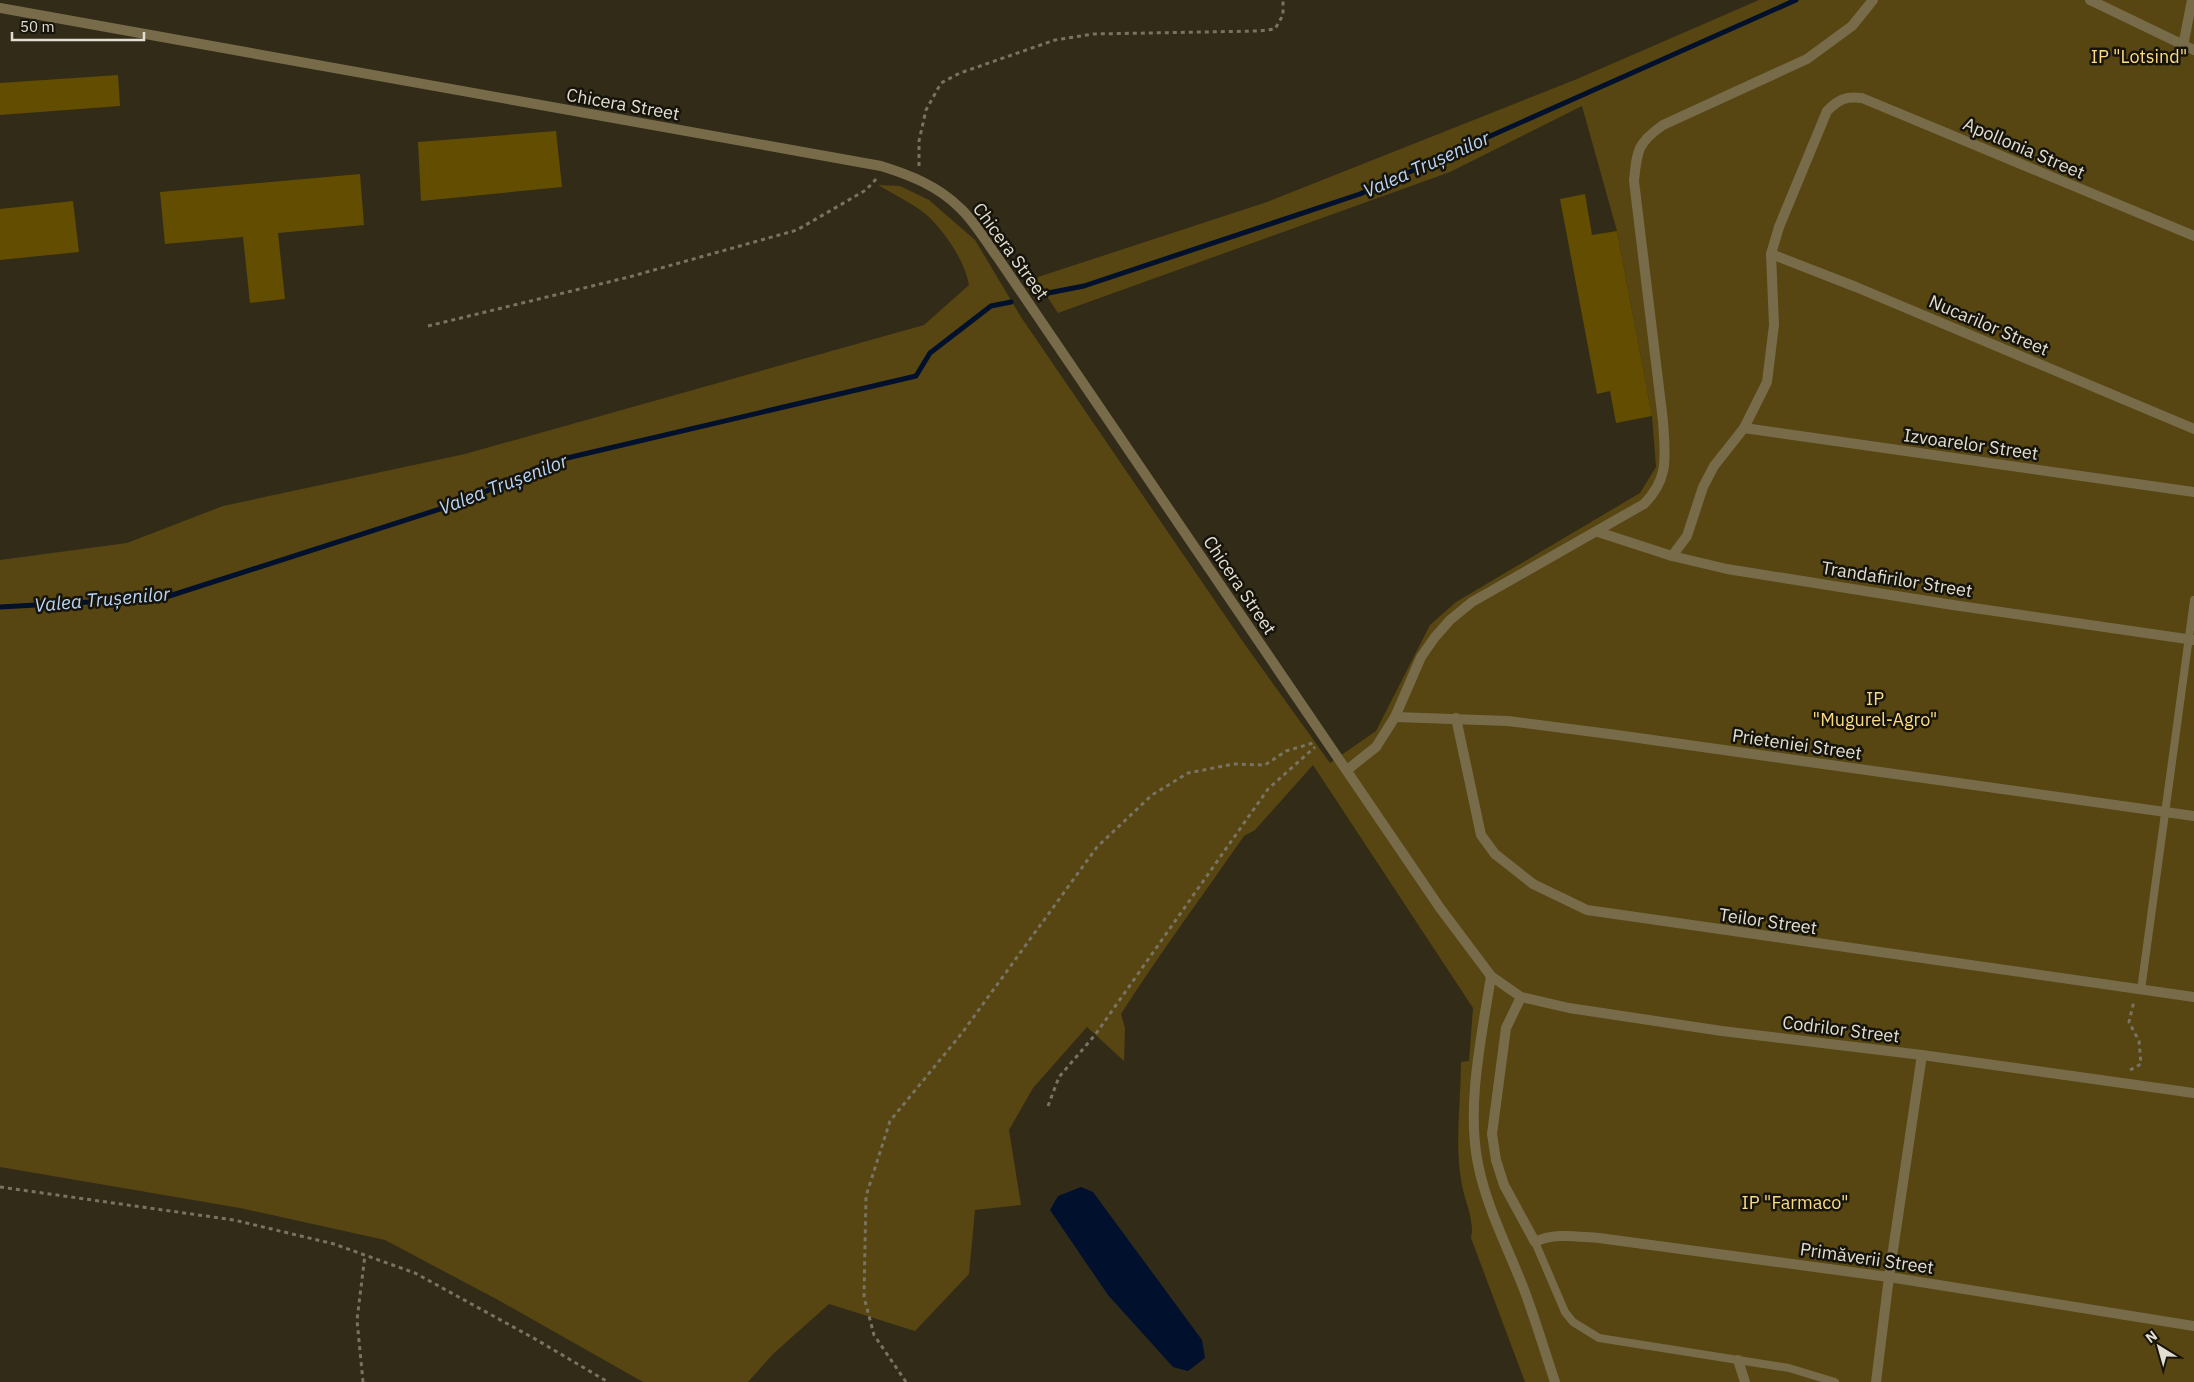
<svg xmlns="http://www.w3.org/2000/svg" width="2194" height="1382" font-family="'IBM Plex Sans',sans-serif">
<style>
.green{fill:#574611}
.water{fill:#00102d}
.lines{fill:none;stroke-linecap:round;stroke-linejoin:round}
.stream{stroke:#00102d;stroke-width:5}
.building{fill:#634d00}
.path{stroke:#797363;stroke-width:3;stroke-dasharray:4 4;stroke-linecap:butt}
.service{stroke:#776b4a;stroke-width:8}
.minor{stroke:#776b4a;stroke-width:10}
.tertiary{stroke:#776b4a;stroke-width:10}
.labels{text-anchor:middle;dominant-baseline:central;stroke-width:5;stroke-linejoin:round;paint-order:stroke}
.park-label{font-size:18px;fill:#fcdb85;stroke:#17140c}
.street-label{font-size:18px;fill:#e2ded2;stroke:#17140c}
.water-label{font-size:19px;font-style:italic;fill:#b9d5f7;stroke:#17140c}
</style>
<rect width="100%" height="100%" fill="#322b18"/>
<!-- green -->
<path class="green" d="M1759,0H2194V1382H1525L1471,1238C1475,1221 1465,1202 1462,1185C1454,1144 1461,1103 1461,1062L1469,1061L1473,1008L1313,765L1255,830L1244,836C1203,895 1160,953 1121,1014L1125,1028L1124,1061L1087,1027L1033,1088L1009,1130L1021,1205L975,1210L969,1274L915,1331L829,1304L773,1354L748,1382H643L500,1301L385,1240L240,1208L0,1167V560L127,543L223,506L465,454L924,325L969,285C965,262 947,235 930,218C918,206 893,194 878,185L900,186L929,200L975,240L1021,317L1241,639L1330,763L1376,731L1430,625L1456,602L1640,493L1656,467L1652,416L1617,231L1582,106L1450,172L1058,313L1035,278L1267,202L1577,79Z"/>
<!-- water -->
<polygon class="water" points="1081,1187 1093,1192 1202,1340 1205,1358 1188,1371 1173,1367 1108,1295 1050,1210 1058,1196"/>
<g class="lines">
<!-- stream -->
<g class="stream">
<polyline points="1043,294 1084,286 1360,194 1796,0"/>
<polyline points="0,607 163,598 465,501 550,462 916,376 930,353 991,306 1011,302"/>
</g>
</g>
<!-- building -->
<g class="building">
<polygon points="118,75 120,106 0,115 0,83"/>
<polygon points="556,131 562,187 421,201 418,142"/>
<polygon points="360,174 364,225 278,233 285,299 250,303 243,237 165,244 160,192"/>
<polygon points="1585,194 1592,235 1617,231 1652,416 1616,423 1610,391 1597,394 1560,199"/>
<polygon points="73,201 79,252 0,260 0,209"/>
</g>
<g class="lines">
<!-- path -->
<g class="path">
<polyline points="919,166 919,141 926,110 941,83 960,73 1055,40 1093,34 1259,31 1275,29 1283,15 1283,0"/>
<polyline points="428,326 629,277 797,230 866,190 877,178"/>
<polyline points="2130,1070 2141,1064 2139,1041 2129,1022 2134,1001"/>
<polyline points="1048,1106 1059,1077 1095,1035 1268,789 1315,747"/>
<polyline points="0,1187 234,1220 334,1244 415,1273 537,1340 608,1382"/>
<polyline points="363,1382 357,1320 365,1255"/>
<polyline points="906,1382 874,1335 864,1297 866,1196 890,1121 962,1033 1097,847 1152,795 1188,773 1234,764 1265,765 1286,751 1313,743"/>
</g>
<!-- service -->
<g class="service">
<polyline points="2141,990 2194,600"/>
<polyline points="1535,1242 1565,1312 1573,1322 1599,1338 1789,1368 1835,1382"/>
</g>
<!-- minor -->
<g class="minor">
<polyline points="2090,0 2194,50"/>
<polyline points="2183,46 2192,0"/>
<polyline points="1771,254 1856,287 2194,429"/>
<polyline points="1744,428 2194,492"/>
<polyline points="1598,532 1672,556 1727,569 1953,605 2194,640"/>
<path d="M1672,556L1687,536L1703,487L1714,466L1744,428L1767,382L1774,325L1771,254L1779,227L1827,111C1839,99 1846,96 1862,98L2194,236"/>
<polyline points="1395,717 1508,721 1617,735 2194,816"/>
<polyline points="1456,718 1481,835 1495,854 1533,884 1587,910 2194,997"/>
<path d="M1347,770L1376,747L1395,717L1421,657L1435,637L1450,620L1472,602L1644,504C1670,478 1665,455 1663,421L1634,181C1637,151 1637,143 1663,125L1807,59L1852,26L1873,0"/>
<path d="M1491,976C1482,1035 1466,1105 1478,1164C1487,1209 1509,1250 1525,1292C1536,1322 1545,1352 1555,1382"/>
<path d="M1521,997L1506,1028L1492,1134L1496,1160L1504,1185L1535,1242C1554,1232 1578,1237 1599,1238L1889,1277L2194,1326"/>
<polyline points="1738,1360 1745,1382"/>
<polyline points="1876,1382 1889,1277 1922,1055"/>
</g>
<!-- tertiary -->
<path class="tertiary" d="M0,8L881,166C910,175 938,186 960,208C975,222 986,242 998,258L1440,908L1491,976L1521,997L1569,1008L1722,1031L1922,1055L2194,1093"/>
</g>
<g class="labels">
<!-- park labels -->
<g class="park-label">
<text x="2139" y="56">IP "Lotsind"</text>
<text x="1875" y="698">IP<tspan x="1875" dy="21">"Mugurel-Agro"</tspan></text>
<text x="1795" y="1202">IP "Farmaco"</text>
</g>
<!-- street labels -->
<g class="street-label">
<text transform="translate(623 104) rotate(10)">Chicera Street</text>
<text transform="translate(2024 148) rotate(23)">Apollonia Street</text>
<text transform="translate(1011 251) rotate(54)">Chicera Street</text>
<text transform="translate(1989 325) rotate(23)">Nucarilor Street</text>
<text transform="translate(1971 444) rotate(8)">Izvoarelor Street</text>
<text transform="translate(1897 579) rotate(9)">Trandafirilor Street</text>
<text transform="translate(1240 585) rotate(56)">Chicera Street</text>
<text transform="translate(1797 744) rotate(8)">Prieteniei Street</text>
<text transform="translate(1768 921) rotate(8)">Teilor Street</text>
<text transform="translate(1841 1029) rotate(7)">Codrilor Street</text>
<text transform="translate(1867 1258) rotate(8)">Primăverii Street</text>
</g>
<!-- water labels -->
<g class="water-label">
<text transform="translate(1426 164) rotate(-24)">Valea Trușenilor</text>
<text transform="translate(503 484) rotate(-21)">Valea Trușenilor</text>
<text transform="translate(102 599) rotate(-5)">Valea Trușenilor</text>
</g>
</g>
<!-- north arrow -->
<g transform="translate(2159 1347) rotate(323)" stroke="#17140c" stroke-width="4" paint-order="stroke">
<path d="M0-4L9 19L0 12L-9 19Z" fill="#e2ded2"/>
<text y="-8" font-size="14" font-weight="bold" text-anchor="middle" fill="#e2ded2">N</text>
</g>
<!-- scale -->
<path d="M12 32v8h132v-8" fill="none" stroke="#e2ded2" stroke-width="2.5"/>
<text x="20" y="32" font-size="15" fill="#e2ded2" stroke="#17140c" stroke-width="4" paint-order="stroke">50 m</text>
</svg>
